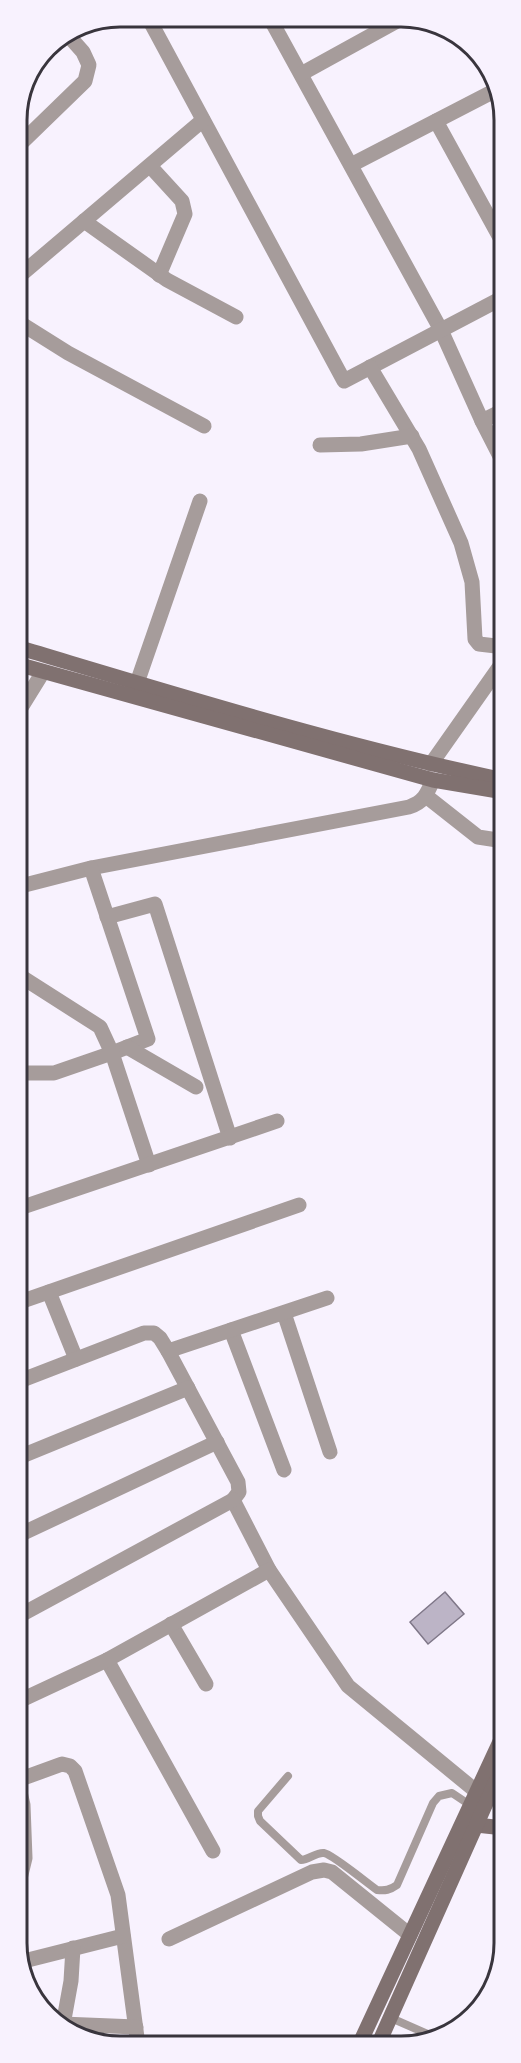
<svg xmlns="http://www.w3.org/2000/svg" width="521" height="2063" font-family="'DejaVu Sans',sans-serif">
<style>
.building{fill:#bcb4c6;stroke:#7f7788;stroke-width:1.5}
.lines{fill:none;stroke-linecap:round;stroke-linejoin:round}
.lane{stroke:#a69c9b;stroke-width:8}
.street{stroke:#a69c9b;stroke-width:15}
.secondary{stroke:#807170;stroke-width:15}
.rim{fill:none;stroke:#39353d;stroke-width:3}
</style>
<rect width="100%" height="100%" fill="#f8f2fe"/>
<!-- building -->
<polygon class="building" points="445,1592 464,1614 428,1644 410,1622"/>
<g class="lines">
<!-- lane -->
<g class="lane">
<path d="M288,1776L258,1811V1816L260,1821L301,1860C309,1860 316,1852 324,1853C332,1854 367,1883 377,1890C385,1891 390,1890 397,1885L433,1803L439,1796L452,1793L470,1805"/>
<polyline points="391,2018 432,2036"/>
</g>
<!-- street -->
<g class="street">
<polyline points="272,22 441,330 482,421 504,410"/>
<polyline points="151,23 344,381 504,297"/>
<polyline points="301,74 399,20"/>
<polyline points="436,121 504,245"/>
<polyline points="17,147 85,81 89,65 83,52 67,34"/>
<polyline points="351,165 496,90"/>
<polyline points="150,166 182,201 185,214 159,275"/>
<polyline points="84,221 167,280 236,317"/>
<polyline points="17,278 203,120"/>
<polyline points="17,321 68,353 204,426"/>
<path d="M370,367L419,449L461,543L472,582L475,639L479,644L496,646C504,651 504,658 500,666L431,764"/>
<polyline points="482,421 504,464"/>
<polyline points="320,445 361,444 412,436"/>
<polyline points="137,683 200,501"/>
<polyline points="17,714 43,672"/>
<polyline points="426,796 478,837 504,841"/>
<path d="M17,887L91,868L409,807C424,802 427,794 433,780"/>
<polyline points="107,917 155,904 230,1138"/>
<polyline points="17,974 100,1027 112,1053 148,1039 91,868"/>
<polyline points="127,1047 196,1087"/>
<polyline points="17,1073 54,1073 112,1053 149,1165"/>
<polyline points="17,1209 277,1121"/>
<polyline points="49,1292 76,1359"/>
<polyline points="17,1303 299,1205"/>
<polyline points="284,1313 330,1452"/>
<polyline points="231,1330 284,1470"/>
<polyline points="168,1351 238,1482 239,1492 233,1500 269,1570 348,1686 477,1792"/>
<polyline points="17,1382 144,1333 154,1333 160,1338 168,1351 327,1298"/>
<polyline points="17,1458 188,1388"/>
<polyline points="17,1536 217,1442"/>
<polyline points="17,1617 233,1500"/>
<polyline points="171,1624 206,1684"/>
<polyline points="107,1660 213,1851"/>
<polyline points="17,1702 107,1660 269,1570"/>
<polyline points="17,1779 23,1805 25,1858 17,1891"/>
<polyline points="18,1780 62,1764 70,1766 75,1771 118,1895 138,2045"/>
<polyline points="169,1939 312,1872 324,1870 332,1872 410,1935"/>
<polyline points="20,1962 123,1936"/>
<polyline points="62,2024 136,2027"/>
<polyline points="63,2025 71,1981 73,1948"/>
</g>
<!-- secondary -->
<g class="secondary">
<path d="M17,647C178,695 339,745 504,780"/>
<polyline points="17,664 433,780 504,792"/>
<polyline points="476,1825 504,1828"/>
<polyline points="359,2045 504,1733"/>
<polyline points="378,2045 504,1763"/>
</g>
</g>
<!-- crop -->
<path d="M0 0H521V2063H0ZM120 27H401A93 93 0 0 1 494 120V1943A93 93 0 0 1 401 2036H120A93 93 0 0 1 27 1943V120A93 93 0 0 1 120 27Z" fill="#f8f2fe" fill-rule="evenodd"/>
<path class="rim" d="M120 27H401A93 93 0 0 1 494 120V1943A93 93 0 0 1 401 2036H120A93 93 0 0 1 27 1943V120A93 93 0 0 1 120 27Z"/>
</svg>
